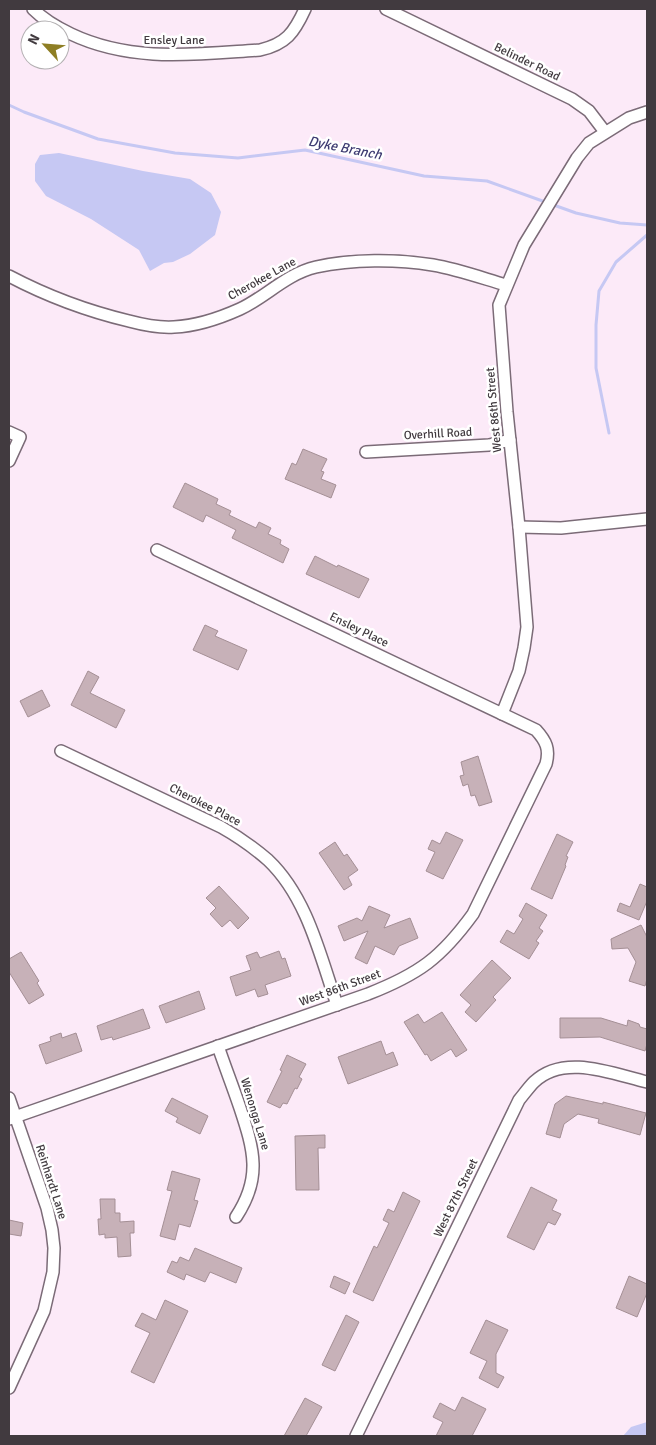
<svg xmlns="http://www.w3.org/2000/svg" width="656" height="1445" font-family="Signika,sans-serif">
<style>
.water{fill:#c6c8f3}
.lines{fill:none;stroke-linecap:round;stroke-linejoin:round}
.stream{stroke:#c6c8f3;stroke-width:3}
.building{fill:#c7b1b8;stroke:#a48f95}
.minor-casing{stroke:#7b6b77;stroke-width:14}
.minor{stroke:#fff;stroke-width:11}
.labels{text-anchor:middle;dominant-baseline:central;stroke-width:5;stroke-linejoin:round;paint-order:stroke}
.street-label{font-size:12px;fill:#413a3f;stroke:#fff}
.water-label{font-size:14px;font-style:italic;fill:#3e3c72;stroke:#fff}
</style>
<rect width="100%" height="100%" fill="#fceaf8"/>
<!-- water -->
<g class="water">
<polygon points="59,153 143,171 190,179 211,193 221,212 215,235 190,254 173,262 164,263 150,271 139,250 91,219 46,196 35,181 35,164 40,155"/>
<polygon points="647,1422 647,1436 623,1436 631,1427"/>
</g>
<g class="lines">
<!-- stream -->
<g class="stream">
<polyline points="9,105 24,112 98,139 175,153 238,158 305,150 424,176 487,181 576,213 620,223 647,225"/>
<polyline points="609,433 596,368 596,325 599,291 616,262 647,235"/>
</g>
</g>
<!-- building -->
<g class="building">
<polygon points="303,449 327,459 321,471 324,472 321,479 336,485 331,498 285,479 292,463 296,465"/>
<polygon points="185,483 218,499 216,504 231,511 229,515 256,528 259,522 271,528 268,534 281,540 280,544 289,549 283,563 232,538 236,530 206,515 203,522 173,507"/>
<polygon points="315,556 337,567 338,565 369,579 359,598 306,574"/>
<polygon points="205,625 218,631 215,636 247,650 238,670 193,650"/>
<polygon points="88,671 99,677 90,693 125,710 116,728 71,705"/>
<polygon points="42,690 50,706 28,717 20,701"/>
<polygon points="478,756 492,802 479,806 475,795 471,796 468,784 463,786 460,776 464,775 461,762"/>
<polygon points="446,832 463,840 443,879 426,871 435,852 428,849 432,840 440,844"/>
<polygon points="557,834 573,842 566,856 568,857 565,865 566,866 552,899 531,889"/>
<polygon points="335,842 344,856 347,854 358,870 348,877 352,885 344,890 319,853"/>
<polygon points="640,884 647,887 647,901 639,920 617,911 620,903 630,907"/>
<polygon points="219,886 249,918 238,929 230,920 222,927 210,914 216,908 206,898"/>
<polygon points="526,903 547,915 539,928 543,931 536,941 539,943 529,959 500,942 507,930 514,934 523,919 519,916"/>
<polygon points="369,906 390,915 384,928 410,918 418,938 399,946 394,955 375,946 367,964 355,958 368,931 344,941 338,926 357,918 362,921"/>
<polygon points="641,925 647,937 647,979 645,986 629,981 636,962 628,948 612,949 611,939"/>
<polygon points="279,951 282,959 285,958 291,976 265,985 268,994 258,997 255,989 236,996 230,977 251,970 246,956 257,952 260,958"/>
<polygon points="21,952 39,981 37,983 44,995 29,1004 9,972 9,959"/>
<polygon points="492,960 511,978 493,997 496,1000 476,1022 465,1012 471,1005 460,995"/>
<polygon points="199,991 205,1009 166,1023 159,1006"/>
<polygon points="143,1009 150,1028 113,1040 112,1037 101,1040 97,1026"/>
<polygon points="442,1012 467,1050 456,1057 451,1049 431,1061 427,1054 425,1055 404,1022 418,1014 424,1023"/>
<polygon points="560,1018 601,1018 627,1026 628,1020 639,1024 640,1027 647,1029 647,1044 645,1051 600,1037 560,1038"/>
<polygon points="61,1033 62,1038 76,1033 82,1051 46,1064 39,1045 51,1041 50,1037"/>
<polygon points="381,1041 386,1055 393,1052 398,1065 348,1084 338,1057"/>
<polygon points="287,1055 306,1064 299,1077 302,1079 297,1089 295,1088 287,1104 283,1103 280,1108 267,1102 282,1071 280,1070"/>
<polygon points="566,1096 603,1104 603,1102 646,1113 640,1135 598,1123 599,1119 578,1114 564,1124 560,1138 546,1134 555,1104"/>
<polygon points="172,1098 208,1116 200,1134 176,1122 178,1118 165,1111"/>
<polygon points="325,1135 325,1148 318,1148 319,1190 296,1190 295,1136"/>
<polygon points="172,1171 200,1179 194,1200 198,1201 190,1227 179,1224 175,1240 160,1236 172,1191 167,1190"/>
<polygon points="531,1187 557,1200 552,1210 561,1214 555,1225 548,1222 534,1250 507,1237"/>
<polygon points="403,1192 420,1201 373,1301 353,1292 374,1246 377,1248 389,1223 383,1220 388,1209 394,1212"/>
<polygon points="100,1199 115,1199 115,1213 120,1213 120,1222 134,1221 134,1233 130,1233 131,1256 118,1257 117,1237 105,1238 105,1234 99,1235 98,1219 101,1219"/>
<polygon points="9,1220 23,1223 21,1236 9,1234"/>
<polygon points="195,1248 242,1268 236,1283 210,1272 205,1282 186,1274 184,1280 167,1272 172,1261 177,1263 180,1257 189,1261"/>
<polygon points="334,1276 350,1283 345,1294 330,1287"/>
<polygon points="629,1276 647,1284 647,1293 637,1317 616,1308"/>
<polygon points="165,1300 188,1311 154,1383 131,1372 150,1333 135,1326 142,1313 156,1320"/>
<polygon points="346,1315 359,1322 335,1371 322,1365"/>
<polygon points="486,1320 508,1330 496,1354 496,1373 504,1377 498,1388 479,1378 487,1361 470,1353"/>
<polygon points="462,1397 486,1409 472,1436 436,1436 443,1422 433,1417 440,1403 455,1411"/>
<polygon points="305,1398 322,1407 306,1436 284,1436"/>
</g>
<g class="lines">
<defs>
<g id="minor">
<path d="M33,9C44,20 58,28 71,34C132,63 196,54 260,50C286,44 294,33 305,9"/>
<polyline points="386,9 572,99 589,111 605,132"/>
<path d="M9,276C47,296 87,311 129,321C144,325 159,328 174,327C196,326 220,318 240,309C266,297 286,274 316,267C353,259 396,259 433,265C457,269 482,278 506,285"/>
<polyline points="9,432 20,437 9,461"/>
<polyline points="366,452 489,445 510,440"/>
<polyline points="519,527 561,528 647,519"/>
<polyline points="502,714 519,671 524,648 527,627 519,527 507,412 499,305 524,245 577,158 589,143 629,118 647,112"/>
<path d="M61,751L221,827C237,836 253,847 268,860C307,897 320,955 337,1005"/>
<path d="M218,1046C225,1067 233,1087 240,1108C254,1150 262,1178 236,1217"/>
<polyline points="9,1098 47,1208 52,1230 54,1248 53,1272 44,1311 9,1388"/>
<path d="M9,1119L368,994C419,974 441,958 473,914L546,764C550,749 546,741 536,730L157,550"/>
<path d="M356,1436L519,1100C524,1094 529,1087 534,1082C564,1053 613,1074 647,1082"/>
</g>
</defs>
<!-- minor casing -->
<use href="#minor" class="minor-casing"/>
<!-- minor -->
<use href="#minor" class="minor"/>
</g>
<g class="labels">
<!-- street labels -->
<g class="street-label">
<text x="174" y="40">Ensley Lane</text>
<text transform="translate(527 62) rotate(26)">Belinder Road</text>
<text transform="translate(262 279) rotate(-29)">Cherokee Lane</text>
<text transform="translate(494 410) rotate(-95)">West 86th Street</text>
<text transform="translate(438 434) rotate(-3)">Overhill Road</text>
<text transform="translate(359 630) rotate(26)">Ensley Place</text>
<text transform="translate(205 805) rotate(27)">Cherokee Place</text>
<text transform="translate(340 988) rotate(-20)">West 86th Street</text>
<text transform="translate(255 1114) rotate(73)">Wenonga Lane</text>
<text transform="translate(51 1182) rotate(72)">Reinhardt Lane</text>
<text transform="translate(456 1198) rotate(-64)">West 87th Street</text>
</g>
<!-- water labels -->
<g class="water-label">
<text transform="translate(345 148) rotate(11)">Dyke Branch</text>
</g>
</g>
<!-- border -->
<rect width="656" height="1445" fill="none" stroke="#413a3f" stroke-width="20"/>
<!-- north arrow -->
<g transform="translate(45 45) rotate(296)"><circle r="24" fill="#ffffff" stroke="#b3b0b2"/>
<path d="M0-4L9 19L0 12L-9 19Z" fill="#8e7e24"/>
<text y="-8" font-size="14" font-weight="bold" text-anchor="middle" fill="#413a3f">N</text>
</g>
</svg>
